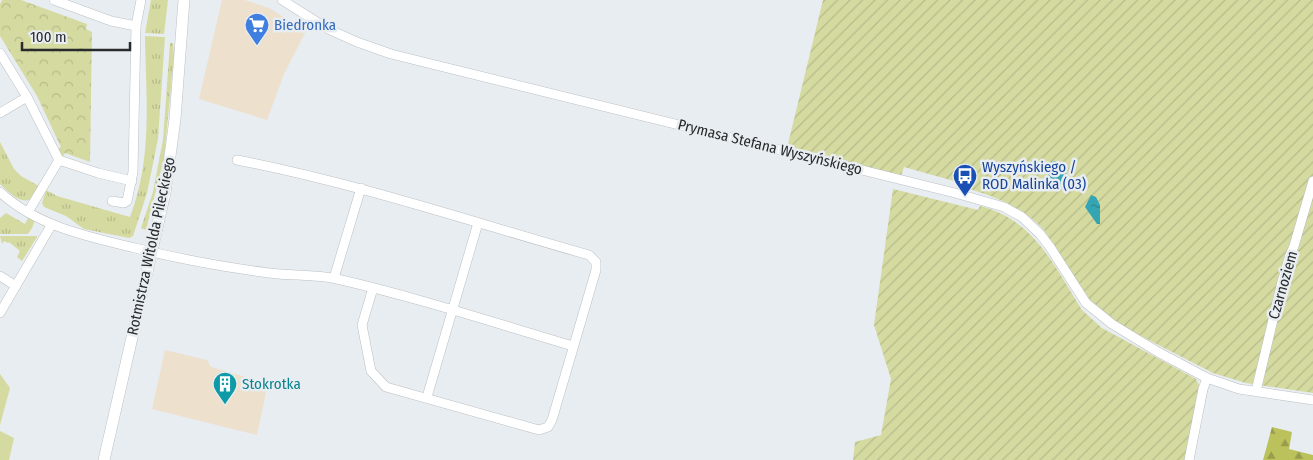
<svg xmlns="http://www.w3.org/2000/svg" width="1313" height="460" font-family="'Fira Sans Condensed',sans-serif">
<style>
.commercial{fill:#ede0cd}
.grass{fill:url(#grass-tufts)}
.forest{fill:url(#forest-firs)}
.park{fill:url(#park-crowns)}
.garden{fill:url(#garden-furrows)}
.pitch{fill:#d5daa0}
.water{fill:url(#water-ripples)}
.lines{fill:none;stroke-linecap:round;stroke-linejoin:round}
.minor-casing{stroke:#bbc0c4;stroke-width:10}
.major-casing{stroke:#bbc0c4;stroke-width:12}
.minor{stroke:#fff;stroke-width:9}
.major{stroke:#fff;stroke-width:11}
.labels{text-anchor:middle;dominant-baseline:central;stroke-width:5;stroke-linejoin:round;paint-order:stroke}
.shop-label{font-size:15px;fill:#366cbe;stroke:#e8edf1;text-anchor:start}
.street-label{font-size:15px;fill:#282a2c;stroke:#e8edf1}
.transit-label{font-size:15px;fill:#164399;stroke:#e8edf1;text-anchor:start}
.culture-label{font-size:15px;fill:#0d838f;stroke:#e8edf1;text-anchor:start}
</style>
<defs>
<pattern id="grass-tufts" width="24" height="20" patternUnits="userSpaceOnUse" patternTransform="scale(1.25)"><rect width="24" height="20" fill="#d5daa0"/><path d="M3 7l-1-3M5 7V3M7 7l1-3M15 17l-1-3M17 17v-4M19 17l1-3" fill="none" stroke="#b7bb8a"/></pattern>
<pattern id="forest-firs" width="22" height="20" patternUnits="userSpaceOnUse" patternTransform="scale(1.25)"><rect width="22" height="20" fill="#bbc15b"/><path d="M5 1l3.5 6h-7zM16 11l3.5 6h-7z" fill="#989d4b"/></pattern>
<pattern id="park-crowns" width="20" height="18" patternUnits="userSpaceOnUse" patternTransform="scale(1.25)"><rect width="20" height="18" fill="#d5daa0"/><path d="M2 6a3 3 0 1 1 6 0M12 15a3 3 0 1 1 6 0" fill="none" stroke="#b7bb8a"/></pattern>
<pattern id="garden-furrows" width="10" height="10" patternUnits="userSpaceOnUse" patternTransform="scale(1.25)"><rect width="10" height="10" fill="#d5daa0"/><path d="M-1 1l2-2M0 10L10 0M9 11l2-2" fill="none" stroke="#b7bb8a"/></pattern>
<pattern id="water-ripples" width="26" height="14" patternUnits="userSpaceOnUse" patternTransform="scale(1.25)"><rect width="26" height="14" fill="#33a5b3"/><path d="M2 4q2-2 4 0t4 0M15 11q2-2 4 0t4 0" fill="none" stroke="#2b8792"/></pattern>
</defs>
<rect width="100%" height="100%" fill="#e8edf1"/>
<!-- commercial -->
<g class="commercial">
<polygon points="222,0 245,0 269,8 306,31 284,74 267,120 199,99"/>
<polygon points="165,350 207,360 211,367 268,383 257,435 152,409"/>
</g>
<!-- grass -->
<g class="grass">
<polygon points="151,0 168,0 164,34 145,33"/>
<path d="M145,36L165,37L158,139L147,193L133,236L129,238L84,229L66,216L44,207L42,203L46,190L57,196L130,217C153,157 146,99 145,36Z"/>
<polygon points="170,43 173,43 174,56 164,158 146,230 141,228 153,192 163,140"/>
<path d="M0,142L14,169L21,176L39,186L29,200C18,203 8,191 0,184Z"/>
<polygon points="6,213 25,224 28,218 35,220 32,228 28,234 0,234 0,218"/>
<polygon points="0,236 37,236 37,237 22,261 17,257 20,251 9,242 8,243 4,241 2,244"/>
</g>
<!-- forest -->
<polygon class="forest" points="1272,427 1292,432 1289,449 1313,455 1313,460 1263,460"/>
<!-- park -->
<polygon class="park" points="2,0 21,0 87,24 86,29 92,32 90,162 65,153 62,157 56,150 61,147 37,96 0,36 0,4"/>
<!-- garden -->
<g class="garden">
<path d="M823,0H1313V393L1246,383L1213,373L1139,335L1105,315L1090,302L1044,230C1019,204 994,197 961,186V183L904,167L901,176L787,148Z"/>
<path d="M893,189L978,210L980,206C1035,220 1054,266 1082,310L1102,328L1196,379L1199,385L1186,460H853L855,442L881,435L891,379L874,325Z"/>
</g>
<!-- pitch -->
<g class="pitch">
<polygon points="0,374 10,388 0,425"/>
<polygon points="0,431 14,438 9,460 0,460"/>
</g>
<!-- water -->
<g class="water">
<path d="M1055,161C1061,164 1066,171 1068,178L1062,185L1051,179L1046,171L1051,162Z"/>
<polygon points="1091,195 1096,197 1100,205 1100,224 1097,224 1085,207"/>
</g>
<g class="lines">
<defs>
<g id="minor">
<polyline points="54,0 111,21 136,26 141,0"/>
<polyline points="282,0 328,29 357,42 391,54 955,193 1004,207 1022,217 1040,234 1050,247 1086,303 1112,324 1158,352 1207,378 1239,389 1313,400"/>
<polyline points="0,53 27,97 59,160 28,212"/>
<polyline points="0,113 27,97"/>
<polyline points="59,160 98,173 132,181"/>
<path d="M237,160C356,183 472,222 589,255L596,262V270L552,420L548,427L539,430L386,387L371,371L362,325L373,288"/>
<path d="M0,192C36,226 89,237 135,248C179,259 224,267 269,273C291,276 315,274 337,279C416,297 495,323 573,346"/>
<polyline points="112,201 124,203 127,201 133,172 136,26"/>
<polyline points="0,276 16,286"/>
<polyline points="334,278 361,188"/>
<polyline points="0,313 52,224"/>
<polyline points="1256,391 1282,282 1290,255 1294,246 1313,181"/>
<polyline points="427,397 478,223"/>
<polyline points="1189,460 1203,389 1207,378"/>
</g>
<polyline id="major" points="104,460 165,193 175,119 184,0"/>
</defs>
<!-- minor casing -->
<use href="#minor" class="minor-casing"/>
<!-- major casing -->
<use href="#major" class="major-casing"/>
<!-- minor -->
<use href="#minor" class="minor"/>
<!-- major -->
<use href="#major" class="major"/>
</g>
<!-- icons -->
<defs>
<symbol id="supermarket-pin" viewBox="-11 -11 22 30"><path d="M0 17L-7.5 6A9.5 9.5 0 1 1 7.5 6Z" fill="#3f7fe0" stroke="#e8edf1"/><path d="M-6-5.5h2.5l.6 2H6L4.5 2H-2.5L-4.4-4H-6ZM-1.5 3.2a1.3 1.3 0 1 0 .1 0ZM3 3.2a1.3 1.3 0 1 0 .1 0Z" fill="#fff"/></symbol>
<symbol id="bus-pin" viewBox="-11 -11 22 30"><path d="M0 17L-7.5 6A9.5 9.5 0 1 1 7.5 6Z" fill="#1a4fb4" stroke="#e8edf1"/><path d="M-5-6H5V4H4V6H2V4H-2V6H-4V4H-5ZM-3.5-4V0h7V-4ZM-3.5 1.2v1.5H-2V1.2ZM2 1.2v1.5H3.5V1.2Z" fill="#fff"/></symbol>
<symbol id="building-pin" viewBox="-11 -11 22 30"><path d="M0 17L-7.5 6A9.5 9.5 0 1 1 7.5 6Z" fill="#0f9aa8" stroke="#e8edf1"/><path d="M-4-6H4V6H1V3H-1V6H-4ZM-2.5-4.3h1.7v1.8h-1.7ZM.8-4.3h1.7v1.8H.8ZM-2.5-1h1.7V.8h-1.7ZM.8-1h1.7V.8H.8Z" fill="#fff"/></symbol>
</defs>
<g fill-rule="evenodd">
<use href="#supermarket-pin" x="243" y="11" width="28" height="38"/>
<use href="#bus-pin" x="951" y="162" width="28" height="38"/>
<use href="#building-pin" x="211" y="370" width="28" height="38"/>
</g>
<g class="labels">
<!-- shop labels -->
<g class="shop-label">
<text x="274" y="25">Biedronka</text>
</g>
<!-- street labels -->
<g class="street-label">
<text transform="translate(770 147) rotate(14)">Prymasa Stefana Wyszyńskiego</text>
<text transform="translate(151 246) rotate(-78)">Rotmistrza Witolda Pileckiego</text>
<text transform="translate(1283 285) rotate(-74)">Czarnoziem</text>
</g>
<!-- transit labels -->
<g class="transit-label">
<text x="982" y="167">Wyszyńskiego /<tspan x="982" dy="17">ROD Malinka (03)</tspan></text>
</g>
<!-- culture labels -->
<g class="culture-label">
<text x="242" y="384">Stokrotka</text>
</g>
</g>
<!-- scale -->
<path d="M22 42v8h108v-8" fill="none" stroke="#282a2c" stroke-width="2.5"/>
<text x="30" y="42" font-size="15" fill="#282a2c" stroke="#e8edf1" stroke-width="4" paint-order="stroke">100 m</text>
</svg>
